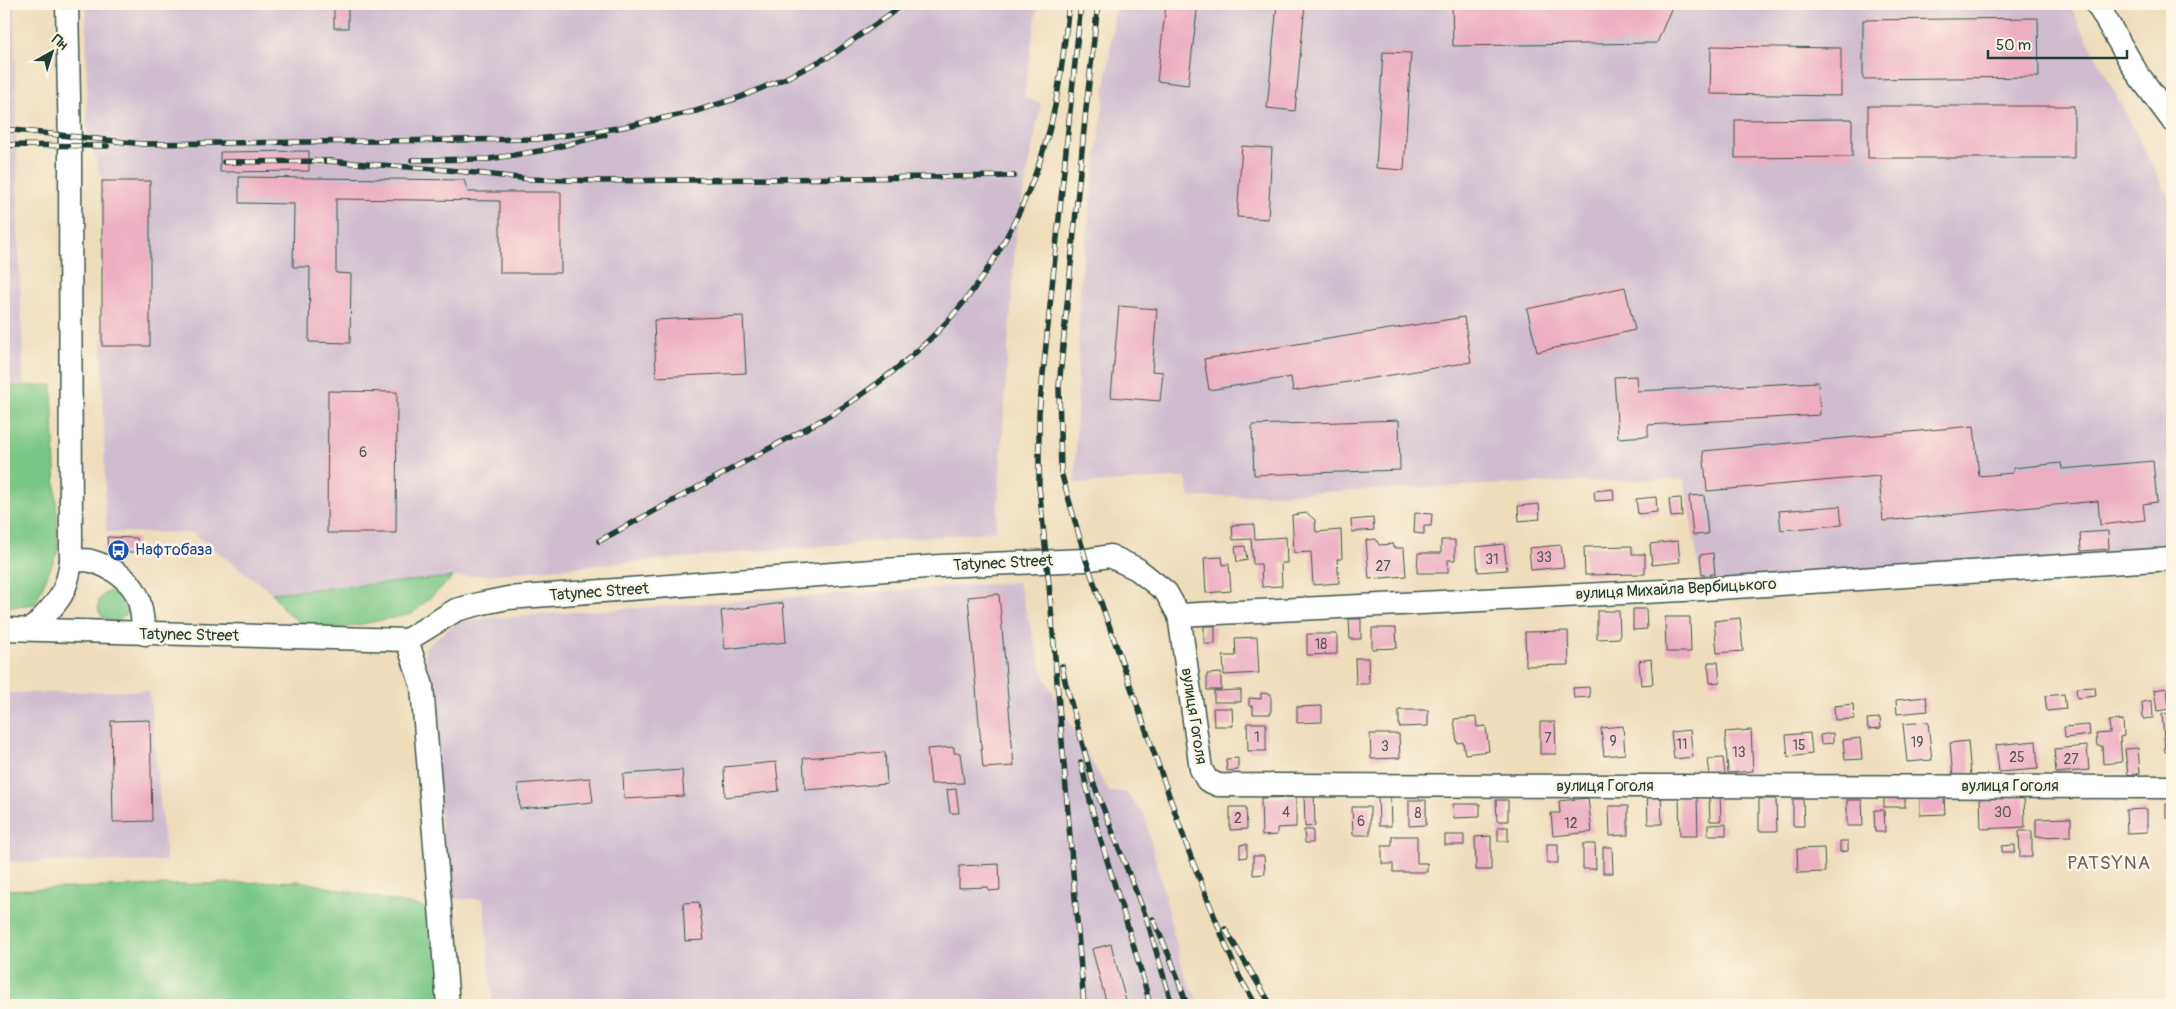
<svg xmlns="http://www.w3.org/2000/svg" width="2176" height="1009" font-family="Pangolin,sans-serif">
<style>
.industrial{fill:#cfbdcf}
.green{fill:#79c786;stroke:#4c825d}
.building{fill:#edaec2}
.lines{fill:none;stroke-linecap:round;stroke-linejoin:round}
.minor-casing{stroke:#3e5548;stroke-width:25}
.minor{stroke:#fff;stroke-width:22}
.rail-casing{stroke:#1f3d34;stroke-width:5.5}
.rail{stroke:#fcf5e5;stroke-width:4;stroke-dasharray:11;stroke-linecap:butt}
.labels{text-anchor:middle;dominant-baseline:central;stroke-width:5;stroke-linejoin:round;paint-order:stroke}
.number-label{font-size:14px;fill:#525958}
.transit-label{font-size:16px;fill:#164399;stroke:#fcf5e5;text-anchor:start}
.street-label{font-size:16px;fill:#1f3d34;stroke:#fcf5e5}
.quarter-label{font-size:19px;letter-spacing:1px;fill:#676566;stroke:#fcf5e5}
</style>
<rect width="100%" height="100%" fill="#fcf5e5"/>
<filter id="ink" filterUnits="userSpaceOnUse"><feTurbulence type="fractalNoise" baseFrequency=".02" numOctaves="2"/><feDisplacementMap in="SourceGraphic" scale="10" xChannelSelector="R" yChannelSelector="G"/><feConvolveMatrix kernelMatrix="1 2 1 2 8 2 1 2 1" color-interpolation-filters="sRGB"/></filter>
<filter id="wash" filterUnits="userSpaceOnUse"><feTurbulence type="fractalNoise" baseFrequency=".0096" numOctaves="4" result="noise"/><feDisplacementMap in="SourceGraphic" scale="20" xChannelSelector="R" yChannelSelector="G"/><feGaussianBlur stdDeviation="1.12" result="paint"/><feColorMatrix in="noise" values="0 0 0 0 0 0 0 0 0 0 0 0 0 0 0 0 0 1.4 0 .05"/><feComposite in="paint" operator="in"/></filter>
<g filter="url(#wash)">
<rect width="100%" height="100%" fill="#edb"/>
<!-- industrial -->
<g class="industrial">
<polygon points="4,4 14,4 18,228 24,385 4,387"/>
<polygon points="86,4 1038,4 1024,97 1041,104 1016,231 996,531 272,593 193,533 106,532 102,346 102,181 87,128"/>
<polygon points="1116,4 2069,4 2172,203 2172,559 1703,589 1684,479 1508,484 1190,498 1186,477 1075,484 1080,285"/>
<polygon points="1018,582 1045,679 1109,792 1125,792 1144,814 1184,974 1201,1005 493,1005 483,899 448,899 425,647 461,620"/>
<polygon points="149,691 166,861 4,862 4,693"/>
</g>
<!-- green -->
<g class="green">
<polygon points="52,385 58,551 35,604 4,608 4,387"/>
<polygon points="453,577 412,614 333,630 304,626 286,612 272,593"/>
<circle cx="113" cy="606" r="15"/>
<polygon points="299,881 441,911 449,1005 4,1005 4,890"/>
</g>
<g id="blocks">
<!-- building -->
<g class="building">
<rect x="334" y="4" width="14" height="24"/>
<polygon points="1166,4 1198,4 1188,85 1157,81"/>
<polygon points="1277,4 1305,4 1295,111 1267,108"/>
<polygon points="1452,4 1673,4 1657,43 1453,46"/>
<polygon points="2038,18 2039,77 1863,79 1863,20"/>
<polygon points="1711,46 1841,48 1841,96 1710,94"/>
<polygon points="1383,52 1411,53 1404,170 1376,168"/>
<rect x="1868" y="106" width="206" height="52"/>
<polygon points="1852,119 1852,157 1735,158 1735,120"/>
<polygon points="1242,146 1272,148 1268,219 1237,217"/>
<polygon points="309,151 309,171 220,172 220,152"/>
<polygon points="239,177 464,180 468,192 561,192 561,273 500,273 500,201 336,199 336,273 351,274 350,343 309,342 310,267 293,267 294,204 239,203"/>
<rect x="102" y="181" width="48" height="165"/>
<polygon points="1625,287 1635,330 1537,352 1527,309"/>
<polygon points="1119,306 1157,309 1152,371 1163,372 1160,401 1111,397"/>
<polygon points="743,316 746,373 656,377 654,320"/>
<polygon points="1464,317 1471,362 1293,391 1291,377 1209,390 1204,359"/>
<polygon points="1636,376 1637,391 1818,382 1820,415 1648,425 1648,436 1618,438 1614,377"/>
<polygon points="328,391 397,392 396,533 327,533"/>
<polygon points="1399,420 1400,470 1254,475 1252,425"/>
<polygon points="1974,426 1979,476 2013,473 2013,468 2061,463 2062,469 2153,461 2157,502 2143,504 2145,520 2100,525 2098,501 1883,521 1879,476 1707,491 1703,451"/>
<polygon points="1613,489 1614,500 1595,501 1594,491"/>
<polygon points="1704,495 1708,534 1693,535 1689,496"/>
<polygon points="1656,497 1657,512 1638,514 1636,499"/>
<polygon points="1681,498 1682,516 1671,517 1669,499"/>
<polygon points="1539,504 1540,519 1519,521 1518,506"/>
<polygon points="1840,506 1842,525 1781,530 1779,511"/>
<polygon points="1307,513 1315,520 1316,532 1341,530 1342,559 1337,559 1339,583 1313,585 1311,552 1294,553 1292,515"/>
<polygon points="1415,513 1432,514 1431,526 1424,526 1424,534 1414,533"/>
<polygon points="1373,518 1374,530 1352,532 1351,520"/>
<polygon points="1254,524 1255,539 1286,537 1287,563 1281,563 1282,586 1262,587 1261,564 1253,564 1251,539 1233,540 1232,525"/>
<polygon points="2108,531 2109,549 2081,551 2080,533"/>
<polygon points="107,537 137,538 137,552 108,552"/>
<polygon points="1376,539 1379,545 1393,544 1393,548 1404,548 1406,576 1369,579 1366,540"/>
<polygon points="1441,540 1455,540 1455,560 1448,560 1448,573 1417,573 1418,553 1441,553"/>
<polygon points="1678,541 1680,562 1652,565 1650,544"/>
<polygon points="1504,544 1507,570 1478,572 1476,547"/>
<polygon points="1561,545 1564,567 1531,570 1529,548"/>
<polygon points="1245,546 1247,560 1237,562 1235,547"/>
<polygon points="1632,546 1632,554 1645,554 1645,574 1585,575 1584,547"/>
<polygon points="1713,553 1715,574 1702,575 1700,555"/>
<polygon points="1222,557 1223,565 1229,564 1231,591 1206,593 1204,558"/>
<polygon points="999,594 1014,766 983,768 968,597"/>
<polygon points="783,603 786,642 725,649 721,611"/>
<polygon points="1633,609 1646,609 1647,629 1633,630"/>
<polygon points="1597,611 1619,611 1620,638 1597,639"/>
<polygon points="1665,617 1690,617 1691,652 1666,652"/>
<polygon points="1740,618 1743,651 1717,653 1714,621"/>
<polygon points="1349,619 1361,619 1361,639 1350,639"/>
<rect x="1204" y="626" width="11" height="18"/>
<polygon points="1372,628 1396,628 1397,648 1372,649"/>
<polygon points="1568,631 1569,665 1526,666 1525,632"/>
<polygon points="1307,634 1337,634 1337,654 1307,655"/>
<polygon points="1257,637 1259,673 1224,675 1223,656 1236,656 1235,638"/>
<polygon points="1355,658 1368,658 1369,684 1356,684"/>
<polygon points="1651,659 1653,684 1641,685 1639,661"/>
<polygon points="1708,662 1718,662 1720,682 1710,683"/>
<polygon points="1221,673 1221,690 1207,690 1207,674"/>
<polygon points="1589,687 1590,697 1574,698 1573,688"/>
<polygon points="2095,687 2096,696 2077,698 2076,688"/>
<polygon points="2167,688 2169,709 2157,711 2154,690"/>
<polygon points="1241,690 1241,702 1214,702 1214,691"/>
<polygon points="1261,693 1271,694 1271,714 1253,714 1253,706 1249,706 1249,698 1261,699"/>
<polygon points="2064,694 2066,709 2047,711 2045,696"/>
<polygon points="1926,697 1928,711 1897,714 1896,700"/>
<polygon points="2152,701 2153,718 2143,719 2142,702"/>
<polygon points="1853,704 1854,719 1835,720 1834,706"/>
<polygon points="1322,706 1322,722 1297,723 1297,707"/>
<polygon points="1213,708 1232,708 1233,726 1214,726"/>
<polygon points="1399,710 1428,710 1428,726 1399,727"/>
<polygon points="2172,713 2172,751 2165,752 2162,714"/>
<polygon points="1476,717 1477,727 1486,726 1489,751 1465,754 1463,742 1457,743 1454,719"/>
<polygon points="1880,718 1881,728 1868,729 1867,719"/>
<polygon points="150,720 152,821 113,822 111,721"/>
<polygon points="2123,720 2124,736 2120,737 2122,762 2103,764 2102,746 2097,746 2096,734 2110,733 2109,721"/>
<polygon points="1540,722 1555,722 1556,754 1540,754"/>
<polygon points="1928,722 1932,760 1907,762 1903,724"/>
<polygon points="1247,723 1266,723 1266,751 1248,751"/>
<polygon points="2089,725 2090,735 2065,738 2064,727"/>
<polygon points="1623,726 1625,754 1604,756 1601,728"/>
<polygon points="1690,730 1693,757 1674,759 1671,732"/>
<polygon points="1751,730 1753,771 1728,773 1725,732"/>
<polygon points="1810,733 1812,754 1788,757 1786,735"/>
<polygon points="1833,733 1833,743 1821,744 1820,735"/>
<polygon points="1370,734 1399,734 1400,758 1371,759"/>
<polygon points="1860,738 1862,759 1845,760 1843,740"/>
<polygon points="1968,741 1971,776 1953,778 1950,743"/>
<polygon points="2036,741 2038,769 1999,772 1996,745"/>
<polygon points="2087,746 2089,770 2056,773 2054,749"/>
<polygon points="954,747 954,753 960,753 964,783 931,784 927,749"/>
<polygon points="2138,748 2140,773 2128,775 2125,749"/>
<polygon points="885,752 887,784 805,790 803,758"/>
<polygon points="1238,758 1238,770 1227,771 1226,759"/>
<polygon points="1723,758 1725,774 1710,776 1708,759"/>
<polygon points="776,762 779,791 725,797 724,767"/>
<polygon points="682,770 684,796 624,799 623,774"/>
<polygon points="590,778 593,802 520,809 518,784"/>
<polygon points="956,789 959,813 950,813 947,790"/>
<polygon points="1647,790 1661,790 1662,824 1648,824"/>
<polygon points="1304,791 1314,791 1315,826 1305,827"/>
<polygon points="1378,794 1390,794 1391,826 1379,826"/>
<polygon points="1709,794 1720,794 1721,821 1710,821"/>
<polygon points="1679,796 1697,796 1698,836 1680,836"/>
<rect x="1884" y="796" width="21" height="11"/>
<polygon points="2024,796 2025,827 1981,829 1980,797"/>
<polygon points="1296,797 1296,827 1277,828 1277,835 1262,836 1261,798"/>
<polygon points="1920,797 1944,797 1945,814 1920,815"/>
<polygon points="1588,798 1592,832 1553,836 1551,813 1560,813 1559,801"/>
<polygon points="1759,799 1776,799 1777,831 1759,831"/>
<polygon points="1793,799 1803,799 1804,826 1793,826"/>
<polygon points="1409,800 1426,800 1426,825 1409,826"/>
<polygon points="1496,800 1508,800 1508,821 1497,821"/>
<polygon points="1847,800 1862,800 1863,826 1847,826"/>
<polygon points="2172,803 2172,818 2166,818 2166,804"/>
<polygon points="1453,804 1480,804 1480,817 1454,818"/>
<polygon points="1609,806 1628,806 1628,835 1610,836"/>
<polygon points="1230,807 1246,807 1247,829 1230,830"/>
<polygon points="1352,807 1370,807 1370,835 1353,835"/>
<polygon points="2147,809 2147,832 2127,833 2126,810"/>
<polygon points="1874,810 1884,810 1885,832 1875,832"/>
<polygon points="2071,818 2071,836 2036,837 2036,819"/>
<polygon points="1726,824 1726,835 1708,835 1708,825"/>
<rect x="1498" y="827" width="10" height="14"/>
<polygon points="1304,830 1313,830 1313,843 1305,843"/>
<polygon points="2019,831 2032,831 2032,857 2020,857"/>
<rect x="1445" y="835" width="19" height="10"/>
<polygon points="1392,836 1417,836 1417,863 1427,863 1427,872 1393,872 1393,864 1382,864 1382,846 1392,846"/>
<polygon points="1491,836 1491,870 1476,870 1475,837"/>
<polygon points="1840,841 1848,841 1848,851 1840,852"/>
<polygon points="1247,844 1247,857 1240,858 1240,845"/>
<rect x="1547" y="844" width="11" height="19"/>
<polygon points="1583,844 1595,844 1596,869 1583,869"/>
<polygon points="2015,845 2015,852 2002,852 2002,846"/>
<polygon points="1603,847 1612,847 1613,873 1603,873"/>
<polygon points="1824,848 1825,872 1798,873 1797,849"/>
<polygon points="1253,856 1264,856 1265,874 1253,875"/>
<polygon points="999,864 1000,890 989,891 988,887 959,888 959,866"/>
<polygon points="699,902 704,940 685,941 683,903"/>
<polygon points="1111,944 1127,1005 1107,1005 1092,949"/>
</g>
</g>
</g>
<g filter="url(#ink)">
<use href="#blocks" fill-opacity="0" stroke="#3e5548" stroke-width="1"/>
<g class="lines">
<defs>
<g id="minor">
<polyline points="2097,4 2137,73 2172,120"/>
<path d="M71,561C77,561 85,559 91,561C109,566 129,578 137,595C142,606 142,622 145,634"/>
<polyline points="1179,615 1703,589 2172,559"/>
<polyline points="4,629 407,640 456,610 483,603 508,598 940,566 1086,560 1110,556 1137,569 1166,592 1179,615 1201,769 1207,780 1218,785 2172,787"/>
<path d="M32,629C57,602 66,598 71,561L70,146L67,4"/>
<polyline points="407,640 422,686 448,1005"/>
</g>
</defs>
<!-- minor casing -->
<use href="#minor" class="minor-casing"/>
<!-- minor -->
<use href="#minor" class="minor"/>
<defs>
<g id="rail">
<polyline points="1081,4 1039,413 1039,486 1049,585 1084,1005"/>
<polyline points="1098,4 1086,109 1059,387 1061,472 1086,560 1189,852 1226,946 1240,978 1256,1005"/>
<polyline points="4,129 143,144 538,139 618,128 696,111 738,98 786,78 832,55 904,4"/>
<polyline points="4,145 107,146"/>
<polyline points="412,160 489,159 545,150 605,135"/>
<polyline points="326,161 448,170 529,179 603,181 1014,176"/>
<polyline points="224,162 332,161"/>
<path d="M599,541L831,415C869,391 906,364 938,331C989,280 1029,204 1048,135C1060,93 1064,47 1069,4"/>
<polyline points="1062,666 1065,681 1093,782 1147,920 1172,1005"/>
<path d="M1081,762C1098,845 1130,923 1150,1005"/>
<polyline points="1153,919 1171,960 1187,1005"/>
<polyline points="1225,929 1271,1005"/>
</g>
</defs>
<!-- rail casing -->
<use href="#rail" class="rail-casing"/>
<!-- rail -->
<use href="#rail" class="rail"/>
</g>
</g>
<!-- icons -->
<defs>
<symbol id="bus-disc" viewBox="-11 -11 22 22"><circle r="9.5" fill="#1a4fb4" stroke="#fcf5e5"/><path d="M-5-6H5V4H4V6H2V4H-2V6H-4V4H-5ZM-3.5-4V0h7V-4ZM-3.5 1.2v1.5H-2V1.2ZM2 1.2v1.5H3.5V1.2Z" fill="#fff"/></symbol>
</defs>
<g fill-rule="evenodd">
<use href="#bus-disc" x="106" y="538" width="25" height="25"/>
</g>
<g class="labels">
<!-- number labels -->
<g class="number-label">
<text x="363" y="452">6</text>
<text x="1544" y="557">33</text>
<text x="1492" y="559">31</text>
<text x="1383" y="566">27</text>
<text x="1321" y="644">18</text>
<text x="1257" y="737">1</text>
<text x="1548" y="738">7</text>
<text x="1613" y="741">9</text>
<text x="1917" y="742">19</text>
<text x="1682" y="744">11</text>
<text x="1799" y="745">15</text>
<text x="1385" y="746">3</text>
<text x="1739" y="752">13</text>
<text x="2017" y="757">25</text>
<text x="2071" y="759">27</text>
<text x="1286" y="812">4</text>
<text x="2003" y="812">30</text>
<text x="1418" y="813">8</text>
<text x="1238" y="818">2</text>
<text x="1361" y="821">6</text>
<text x="1571" y="823">12</text>
</g>
<!-- transit labels -->
<g class="transit-label">
<text x="135" y="550">Нафтобаза</text>
</g>
<!-- street labels -->
<g class="street-label">
<text transform="translate(1003 563) rotate(-3)">Tatynec Street</text>
<text transform="translate(1676 589) rotate(-3)">вулиця Михайла Вербицького</text>
<text transform="translate(599 592) rotate(-4)">Tatynec Street</text>
<text transform="translate(189 635) rotate(1)">Tatynec Street</text>
<text transform="translate(1194 716) rotate(81)">вулиця Гоголя</text>
<text x="1605" y="786">вулиця Гоголя</text>
<text x="2010" y="786">вулиця Гоголя</text>
</g>
<!-- quarter labels -->
<g class="quarter-label">
<text x="2109" y="863">PATSYNA</text>
</g>
</g>
<!-- margin -->
<rect width="2176" height="1009" fill="none" stroke="#fcf5e5" stroke-width="20"/>
<!-- north arrow -->
<g transform="translate(52 52) rotate(39)" stroke="#fcf5e5" stroke-width="4" paint-order="stroke">
<path d="M0-4L9 19L0 12L-9 19Z" fill="#1f3d34"/>
<text y="-8" font-size="14" font-weight="bold" text-anchor="middle" fill="#1f3d34">Пн</text>
</g>
<!-- scale -->
<path d="M1988 50v8h139v-8" fill="none" stroke="#1f3d34" stroke-width="2.5"/>
<text x="1996" y="50" font-size="15" fill="#1f3d34" stroke="#fcf5e5" stroke-width="4" paint-order="stroke">50 m</text>
</svg>
